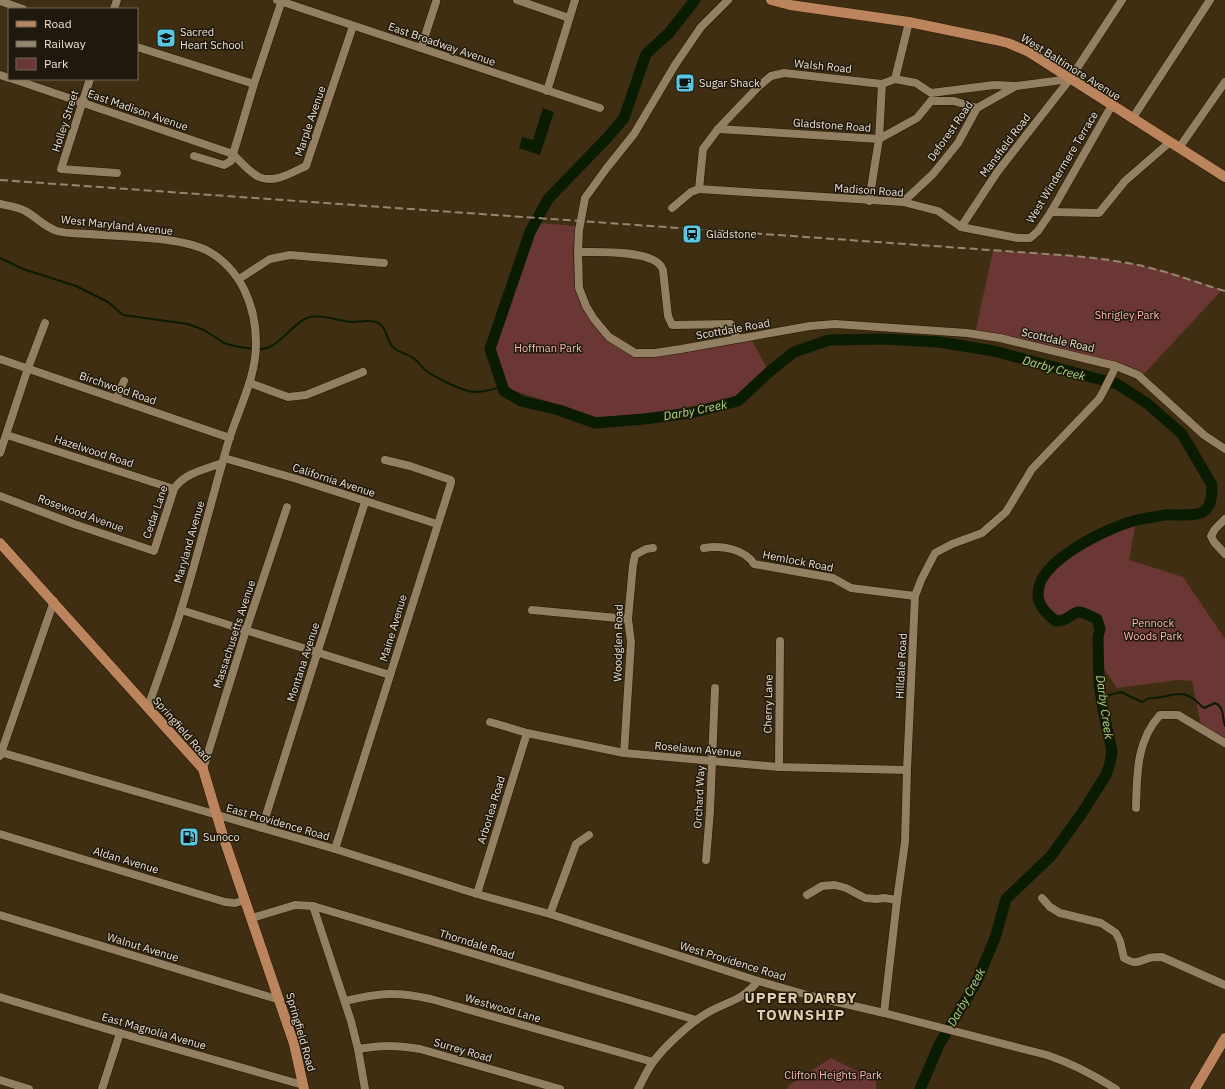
<svg xmlns="http://www.w3.org/2000/svg" width="1225" height="1089" font-family="'IBM Plex Sans',sans-serif">
<style>
.green{fill:#6a3735}
.water{fill:#091b00}
.lines{fill:none;stroke-linecap:round;stroke-linejoin:round}
.stream{stroke:#091b00;stroke-width:2}
.river{stroke:#091b00;stroke-width:11}
.minor-casing{stroke:#251500;stroke-width:9}
.major-casing{stroke:#251500;stroke-width:11}
.minor{stroke:#937f61;stroke-width:8}
.major{stroke:#bb845c;stroke-width:10}
.rail{stroke:#958770;stroke-width:2;stroke-dasharray:8 4;stroke-linecap:butt}
.labels{text-anchor:middle;dominant-baseline:central;stroke-width:3;stroke-linejoin:round;paint-order:stroke}
.poi-label{font-size:11px;fill:#eee3d3;stroke:#1f180c;text-anchor:start}
.street-label{font-size:11px;fill:#eee3d3;stroke:#1f180c}
.park-label{font-size:11px;fill:#fcb7b2;stroke:#1f180c}
.water-label{font-size:12px;font-style:italic;fill:#a7dd80;stroke:#1f180c}
.district-label{font-size:15px;font-weight:bold;letter-spacing:1px;fill:#e1ccab;stroke:#1f180c}
</style>
<rect width="100%" height="100%" fill="#3f2e11"/>
<!-- green -->
<g class="green">
<polygon points="539,223 576,226 573,255 574,283 580,304 596,328 607,338 641,357 752,341 768,370 736,398 650,414 597,417 509,389 495,347"/>
<path d="M993,250C1046,254 1099,256 1152,268C1176,273 1199,283 1222,290L1141,377L1138,375L975,334Z"/>
<path d="M1136,521L1129,560L1183,577L1225,639V743L1202,730L1192,681L1178,680L1117,688L1099,662L1098,637L1100,628L1097,619C1092,617 1085,612 1079,612C1071,612 1069,621 1056,621C1033,603 1032,587 1053,566C1077,543 1105,532 1136,521Z"/>
<polygon points="831,1058 876,1081 876,1089 787,1089 789,1085"/>
</g>
<!-- water -->
<polygon class="water" points="543,108 554,112 540,155 519,148 522,137 533,140"/>
<g class="lines">
<!-- stream -->
<g class="stream">
<polyline points="0,258 23,269 76,286 108,302 123,315 188,324 204,330 224,343 234,346 253,349"/>
<path d="M257,349C277,352 291,324 307,318C317,313 339,321 351,322C360,322 371,319 378,323C388,328 386,342 394,348C400,353 408,354 413,358C417,360 420,365 424,369C432,376 465,393 476,392C484,392 494,389 502,387"/>
<path d="M1101,697L1121,692L1142,702L1149,698C1164,700 1178,688 1192,698C1197,700 1199,705 1204,708L1215,703C1225,707 1222,718 1225,726"/>
</g>
<!-- river -->
<path class="river" d="M695,0L669,33L646,54L624,118L607,138L548,199L530,232L490,349L504,391L521,401L559,410L595,423L644,419L691,413L738,401L768,373L794,352L829,340L883,339L939,342L994,351L1117,384L1148,404L1182,434L1212,485C1212,494 1212,506 1203,512C1194,517 1174,514 1164,515C1155,517 1146,518 1137,520C1109,527 1036,561 1038,595C1038,606 1048,615 1056,621C1069,621 1072,612 1079,612C1084,612 1092,617 1097,619L1100,629L1098,637L1099,683L1103,710L1112,751L1110,763L1106,775L1082,813L1051,856L1006,899L995,938L977,981L939,1045L920,1089"/>
<defs>
<g id="minor">
<polyline points="277,0 600,108"/>
<polyline points="517,0 569,18"/>
<polyline points="728,0 701,27 675,65 634,134 606,169 585,198 579,230 578,252 579,288 586,306 594,319 609,337 635,353 655,353 681,349 810,326 835,324 967,333 1000,338 1116,366 1138,375 1204,435 1225,449"/>
<polyline points="0,1 23,9"/>
<polyline points="114,9 117,0"/>
<polyline points="137,47 254,84"/>
<polyline points="421,48 436,2"/>
<polyline points="0,75 9,78"/>
<path d="M13,79L233,154C241,162 249,172 259,177C274,184 293,172 306,166L353,26"/>
<polyline points="90,79 61,169 117,173"/>
<polyline points="895,79 909,22"/>
<polyline points="547,91 575,0"/>
<polyline points="931,101 954,101 977,108"/>
<polyline points="1132,119 1210,0"/>
<polyline points="718,129 879,139 917,118 931,101"/>
<polyline points="1179,148 1225,82"/>
<polyline points="194,156 224,165 231,161 254,84 282,0"/>
<polyline points="699,189 903,202 938,211 961,227 1018,238 1030,238 1038,231 1051,212 1112,105"/>
<polyline points="869,201 879,139 882,84"/>
<polyline points="903,202 933,174 958,143 977,108 1016,86 1070,79"/>
<path d="M0,204C9,206 19,207 27,212C37,218 45,227 57,231C67,234 79,233 89,234C121,237 180,236 208,251C242,270 256,307 256,344C256,378 238,410 228,443C212,498 198,555 181,610C171,643 159,675 148,707"/>
<polyline points="672,208 691,192 699,189 703,149 718,129 759,86 771,76 784,73 882,84 895,79 916,83 931,93 994,85 1016,86"/>
<polyline points="1051,212 1099,213 1125,181 1170,142"/>
<polyline points="961,227 998,171 1070,79 1122,0"/>
<path d="M578,252C596,252 657,249 663,270L668,316L672,325L731,324L737,339"/>
<polyline points="239,279 270,259 290,255 384,263"/>
<polyline points="0,359 230,438"/>
<polyline points="250,383 288,397 306,395 363,372"/>
<polyline points="116,399 124,381"/>
<polyline points="7,435 174,489"/>
<polyline points="0,453 28,368 45,323"/>
<polyline points="224,458 297,479 437,524"/>
<path d="M0,496L74,524L154,551L174,489C184,473 206,469 222,463"/>
<polyline points="1225,519 1215,529 1211,536 1214,542 1225,554"/>
<path d="M704,548C721,545 745,549 754,564L833,578L851,588L915,596"/>
<polyline points="181,610 390,675"/>
<polyline points="532,610 628,619"/>
<polyline points="490,722 527,733 624,753 779,767 907,770"/>
<path d="M0,752L335,849L477,894L550,914L758,981L811,996L884,1013L1047,1055C1071,1063 1094,1075 1116,1089"/>
<polyline points="624,753 631,642 628,619 633,565 635,555 646,549 653,548"/>
<polyline points="0,756 54,601"/>
<polyline points="779,767 780,641"/>
<polyline points="203,769 246,630 287,507"/>
<path d="M1136,808C1137,775 1136,741 1160,715H1178L1225,743"/>
<polyline points="262,828 365,502"/>
<polyline points="0,834 225,902 235,903 245,900"/>
<polyline points="335,849 451,483 451,480 410,466 385,460"/>
<polyline points="706,860 710,811 715,688"/>
<polyline points="477,894 527,733"/>
<polyline points="807,895 822,886 835,885 846,888 865,898 877,899 884,898 897,900"/>
<path d="M1042,898L1050,907L1060,913L1101,923L1116,933L1120,941L1124,958C1135,965 1138,962 1149,958C1153,957 1158,957 1162,957L1225,985"/>
<polyline points="313,906 351,1021 358,1049 365,1089"/>
<polyline points="550,914 576,844 589,835"/>
<polyline points="0,915 280,1000"/>
<polyline points="252,918 295,905 313,906 696,1020"/>
<polyline points="0,997 120,1033 303,1085"/>
<path d="M345,1001C379,993 396,991 431,999L653,1062"/>
<polyline points="884,1013 897,900 905,842 907,770 915,596 921,580 935,553 952,544 982,533 1006,512 1032,469 1099,399 1103,392 1116,366"/>
<path d="M358,1049C382,1045 396,1045 420,1049L560,1089"/>
<polyline points="0,1080 29,1089"/>
<polyline points="102,1089 120,1033"/>
<path d="M638,1089C643,1080 647,1070 653,1062C665,1046 690,1023 707,1013C728,1001 742,1001 758,981"/>
</g>
<g id="major">
<polyline points="771,0 790,5 909,22 996,40 1008,43 1029,52 1225,177"/>
<polyline points="0,543 203,769 223,836 294,1044 304,1089"/>
<polyline points="1195,1089 1225,1038"/>
</g>
</defs>
<!-- minor casing -->
<use href="#minor" class="minor-casing"/>
<!-- major casing -->
<use href="#major" class="major-casing"/>
<!-- minor -->
<use href="#minor" class="minor"/>
<!-- major -->
<use href="#major" class="major"/>
<!-- rail -->
<path class="rail" d="M0,180L1075,256C1102,259 1129,262 1154,269C1178,275 1201,284 1225,291"/>
</g>
<!-- icons -->
<defs>
<symbol id="school-square" viewBox="-11 -11 22 22"><rect x="-9" y="-9" width="18" height="18" rx="4" fill="#58c9e3" stroke="#1f180c"/><path d="M0-5L7-2L0 1L-7-2ZM-4 1L0 2.5L4 1V4Q0 6-4 4Z" fill="#111"/></symbol>
<symbol id="cafe-square" viewBox="-11 -11 22 22"><rect x="-9" y="-9" width="18" height="18" rx="4" fill="#58c9e3" stroke="#1f180c"/><path d="M-5.5-4.5H6V0H3Q3 3.5 0 3.5H-2.5Q-5.5 3.5-5.5 0ZM3-3.2v2h1.7v-2ZM-6 4.5H4V6H-6Z" fill="#111"/></symbol>
<symbol id="station-square" viewBox="-11 -11 22 22"><rect x="-9" y="-9" width="18" height="18" rx="4" fill="#58c9e3" stroke="#1f180c"/><path d="M-3-6H3Q5-6 5-4V2Q5 4 3 4L4.5 6H3L1.5 4h-3L-3 6H-4.5L-3 4Q-5 4-5 2V-4Q-5-6-3-6ZM-3.5-4v3h7v-3ZM-3.5 1v1.5H-2V1ZM2 1v1.5H3.5V1Z" fill="#111"/></symbol>
<symbol id="fuel-square" viewBox="-11 -11 22 22"><rect x="-9" y="-9" width="18" height="18" rx="4" fill="#58c9e3" stroke="#1f180c"/><path d="M-5.5-6h7V0h2V4h1.3V-2.5L3-4.5l.8-.8L6-3V5H2.5V1h-1V6h-7ZM-4.2-4.7v3.2H.2V-4.7Z" fill="#111"/></symbol>
</defs>
<g fill-rule="evenodd">
<use href="#school-square" x="155" y="27" width="22" height="22"/>
<use href="#cafe-square" x="674" y="72" width="22" height="22"/>
<use href="#station-square" x="681" y="223" width="22" height="22"/>
<use href="#fuel-square" x="178" y="826" width="22" height="22"/>
</g>
<g class="labels">
<!-- poi labels -->
<g class="poi-label">
<text x="180" y="32">Sacred<tspan x="180" dy="13">Heart School</tspan></text>
<text x="699" y="83">Sugar Shack</text>
<text x="706" y="234">Gladstone</text>
<text x="203" y="837">Sunoco</text>
</g>
<!-- street labels -->
<g class="street-label">
<text transform="translate(442 44) rotate(19)">East Broadway Avenue</text>
<text transform="translate(823 66) rotate(6)">Walsh Road</text>
<text transform="translate(1071 67) rotate(32)">West Baltimore Avenue</text>
<text transform="translate(138 110) rotate(19)">East Madison Avenue</text>
<text transform="translate(65 121) rotate(-72)">Holley Street</text>
<text transform="translate(310 121) rotate(-71)">Marple Avenue</text>
<text transform="translate(832 125) rotate(4)">Gladstone Road</text>
<text transform="translate(950 131) rotate(-55)">Deforest Road</text>
<text transform="translate(1005 145) rotate(-53)">Mansfield Road</text>
<text transform="translate(1062 167) rotate(-59)">West Windermere Terrace</text>
<text transform="translate(869 190) rotate(4)">Madison Road</text>
<text transform="translate(117 225) rotate(6)">West Maryland Avenue</text>
<text transform="translate(733 329) rotate(-10)">Scottdale Road</text>
<text transform="translate(1058 340) rotate(13)">Scottdale Road</text>
<text transform="translate(118 388) rotate(19)">Birchwood Road</text>
<text transform="translate(94 451) rotate(18)">Hazelwood Road</text>
<text transform="translate(334 480) rotate(18)">California Avenue</text>
<text transform="translate(155 512) rotate(-71)">Cedar Lane</text>
<text transform="translate(81 513) rotate(20)">Rosewood Avenue</text>
<text transform="translate(189 542) rotate(-74)">Maryland Avenue</text>
<text transform="translate(798 561) rotate(11)">Hemlock Road</text>
<text transform="translate(393 628) rotate(-73)">Maine Avenue</text>
<text transform="translate(234 634) rotate(-72)">Massachusetts Avenue</text>
<text transform="translate(618 643) rotate(-89)">Woodglen Road</text>
<text transform="translate(303 662) rotate(-72)">Montana Avenue</text>
<text transform="translate(901 666) rotate(-87)">Hilldale Road</text>
<text transform="translate(768 704) rotate(-89)">Cherry Lane</text>
<text transform="translate(182 729) rotate(49)">Springfield Road</text>
<text transform="translate(698 749) rotate(5)">Roselawn Avenue</text>
<text transform="translate(699 797) rotate(-87)">Orchard Way</text>
<text transform="translate(491 810) rotate(-73)">Arborlea Road</text>
<text transform="translate(278 822) rotate(16)">East Providence Road</text>
<text transform="translate(126 860) rotate(17)">Aldan Avenue</text>
<text transform="translate(477 944) rotate(17)">Thorndale Road</text>
<text transform="translate(143 947) rotate(17)">Walnut Avenue</text>
<text transform="translate(733 961) rotate(17)">West Providence Road</text>
<text transform="translate(503 1008) rotate(16)">Westwood Lane</text>
<text transform="translate(154 1031) rotate(16)">East Magnolia Avenue</text>
<text transform="translate(301 1032) rotate(74)">Springfield Road</text>
<text transform="translate(463 1050) rotate(16)">Surrey Road</text>
</g>
<!-- park labels -->
<g class="park-label">
<text x="1127" y="315">Shrigley Park</text>
<text x="548" y="348">Hoffman Park</text>
<text x="1153" y="623">Pennock<tspan x="1153" dy="13">Woods Park</tspan></text>
<text x="833" y="1075">Clifton Heights Park</text>
</g>
<!-- water labels -->
<g class="water-label">
<text transform="translate(1054 368) rotate(15)">Darby Creek</text>
<text transform="translate(695 410) rotate(-11)">Darby Creek</text>
<text transform="translate(1105 707) rotate(82)">Darby Creek</text>
<text transform="translate(966 997) rotate(-61)">Darby Creek</text>
</g>
<!-- district labels -->
<g class="district-label">
<text x="801" y="997">UPPER DARBY<tspan x="801" dy="17">TOWNSHIP</tspan></text>
</g>
</g>
<!-- legend -->
<rect x="8" y="8" width="130" height="72" fill="#1f180c" stroke="#72695c"/>
<rect x="16" y="21" width="20" height="6" fill="#bb845c" stroke="#72695c"/>
<text x="44" y="28" font-size="12" fill="#eee3d3">Road</text>
<rect x="16" y="41" width="20" height="6" fill="#958770" stroke="#72695c"/>
<text x="44" y="48" font-size="12" fill="#eee3d3">Railway</text>
<rect x="16" y="58" width="20" height="12" fill="#6a3735" stroke="#72695c"/>
<text x="44" y="68" font-size="12" fill="#eee3d3">Park</text>
</svg>
